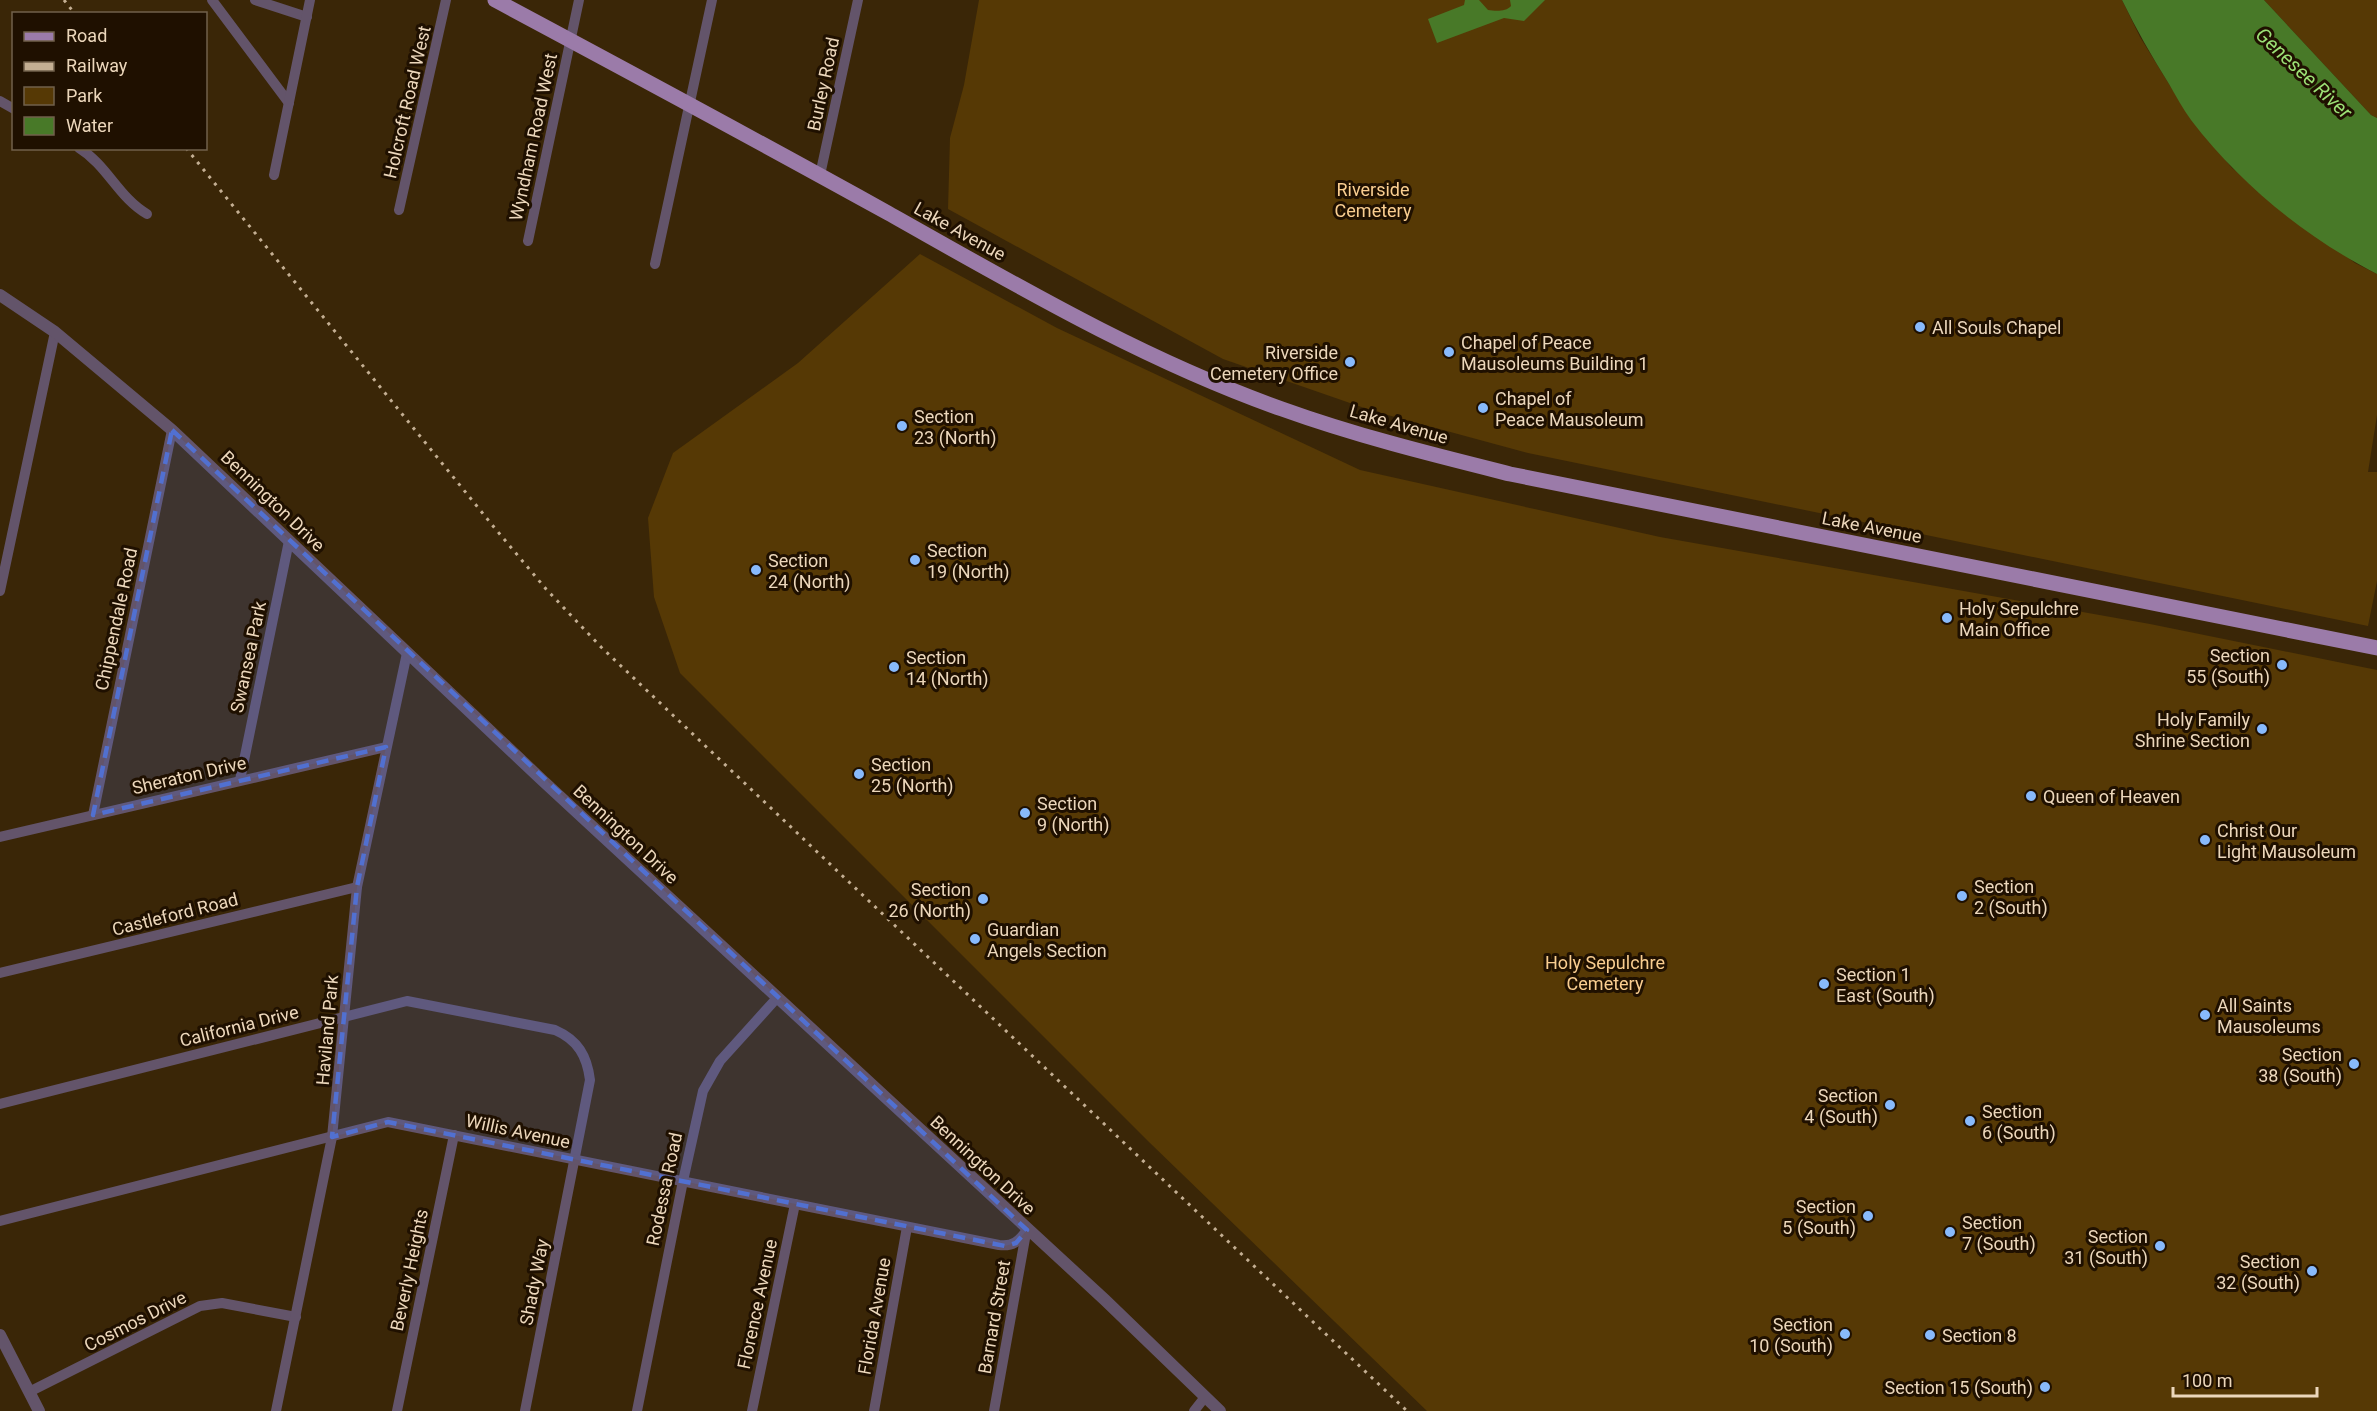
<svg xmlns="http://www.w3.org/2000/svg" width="2377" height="1411" font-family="Roboto,sans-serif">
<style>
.green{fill:#563905}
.water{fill:#487928}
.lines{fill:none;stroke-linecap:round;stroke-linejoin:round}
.minor{stroke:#63546a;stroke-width:10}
.tertiary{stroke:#63546a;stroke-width:12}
.primary{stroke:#9b7ba9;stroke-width:15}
.rail{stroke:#c4af93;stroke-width:3;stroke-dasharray:3 6;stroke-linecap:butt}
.marked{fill:#5170d1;fill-opacity:0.2;stroke:#5170d1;stroke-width:4.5;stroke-dasharray:12 8;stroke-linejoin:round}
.poi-dot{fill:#88bafc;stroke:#1f1000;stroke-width:2}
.labels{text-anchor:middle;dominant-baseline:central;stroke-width:6;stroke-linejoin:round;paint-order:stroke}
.street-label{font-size:18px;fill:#ecd7bb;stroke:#1f1000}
.park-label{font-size:18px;fill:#face90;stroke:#1f1000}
.poi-label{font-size:18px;fill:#ecd7bb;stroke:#1f1000;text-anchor:start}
.water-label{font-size:20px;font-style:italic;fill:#9ce075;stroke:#1f1000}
</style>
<rect width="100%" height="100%" fill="#3a2607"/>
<!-- green -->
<g class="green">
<polygon points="979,0 2122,0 2140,37 2190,118 2232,168 2355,263 2377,274 2377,415 2368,472 2377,472 2377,581 2368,626 1528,453 1373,411 1223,359 948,209 950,138 964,85"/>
<polygon points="2264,0 2377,0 2377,118 2371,115"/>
<polygon points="920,254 1057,328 1360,470 1660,537 2150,624 2377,670 2377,1411 1427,1411 1150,1143 680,673 654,597 648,518 673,453 798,363"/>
</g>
<!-- water -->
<g class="water">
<path d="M1465,0H1479L1488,10C1495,11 1506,12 1511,6L1510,0H1545L1524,21L1504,18L1437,43L1428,19L1464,5Z"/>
<path d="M2122,0H2264L2371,115L2377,118V274C2305,237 2240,184 2191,120C2183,109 2176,96 2169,84C2152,57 2136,29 2122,0Z"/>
</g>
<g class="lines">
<!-- minor -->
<g class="minor">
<polyline points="212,0 289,103"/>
<polyline points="255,0 307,17"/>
<polyline points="0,101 14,109"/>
<path d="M79,148C107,165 119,198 147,214"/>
<polyline points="274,175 310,0"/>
<polyline points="820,175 858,0"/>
<polyline points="399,210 446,0"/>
<polyline points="528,241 579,0"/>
<polyline points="655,264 712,0"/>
<polyline points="0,591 55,332"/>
<polyline points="240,780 289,541"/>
<polyline points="93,815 172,430"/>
<polyline points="0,837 386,747"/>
<polyline points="0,973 357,887"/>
<path d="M0,1104L407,1001L555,1030C578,1040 587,1056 590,1080L525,1411"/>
<path d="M0,1221L388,1122L999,1245C1013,1247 1019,1241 1027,1230"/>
<polyline points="29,1392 200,1306 222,1303 296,1317"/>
<polyline points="276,1411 332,1137 357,887 407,653"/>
<polyline points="397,1411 454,1135"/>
<polyline points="637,1411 683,1181 703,1091 720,1061 776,999"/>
<polyline points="752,1411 795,1204"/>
<polyline points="874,1411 907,1227"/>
<polyline points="994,1411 1026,1233"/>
<polyline points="1194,1411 1205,1397"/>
</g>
<!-- tertiary -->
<g class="tertiary">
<polyline points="0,295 55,332 172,430 542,780 1105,1300 1220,1411"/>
<polyline points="0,1335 39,1411"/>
</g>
<!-- primary -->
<path class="primary" d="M495,0C626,70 758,141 888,213C1016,285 1143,360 1282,409C1357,436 1434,455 1510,474L2377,648"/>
<!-- rail -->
<g class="rail">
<polyline points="64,0 75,14"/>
<polyline points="186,148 493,526 546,589 601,647 1407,1411"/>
</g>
</g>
<!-- marked area -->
<path class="marked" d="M172,430L1027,1230L1016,1243L1005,1246L388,1122L332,1137L357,887L386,747L93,815Z"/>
<!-- markers -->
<g class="poi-dot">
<circle cx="1920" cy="327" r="6"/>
<circle cx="1449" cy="352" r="6"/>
<circle cx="1350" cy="362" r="6"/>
<circle cx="1483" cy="408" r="6"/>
<circle cx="902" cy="426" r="6"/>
<circle cx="915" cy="560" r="6"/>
<circle cx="756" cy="570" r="6"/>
<circle cx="1947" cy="618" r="6"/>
<circle cx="2282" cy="665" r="6"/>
<circle cx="894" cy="667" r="6"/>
<circle cx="2262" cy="729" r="6"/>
<circle cx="859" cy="774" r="6"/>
<circle cx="2031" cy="796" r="6"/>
<circle cx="1025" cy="813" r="6"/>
<circle cx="2205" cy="840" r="6"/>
<circle cx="1962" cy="896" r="6"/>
<circle cx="983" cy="899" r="6"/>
<circle cx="975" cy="939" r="6"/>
<circle cx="1824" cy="984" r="6"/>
<circle cx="2205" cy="1015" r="6"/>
<circle cx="2354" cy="1064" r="6"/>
<circle cx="1890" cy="1105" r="6"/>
<circle cx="1970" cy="1121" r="6"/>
<circle cx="1868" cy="1216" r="6"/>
<circle cx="1950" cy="1232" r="6"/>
<circle cx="2160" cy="1246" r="6"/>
<circle cx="2312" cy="1271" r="6"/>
<circle cx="1845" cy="1334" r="6"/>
<circle cx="1930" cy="1335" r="6"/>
<circle cx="2045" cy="1387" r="6"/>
</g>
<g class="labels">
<!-- street labels -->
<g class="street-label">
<text transform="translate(823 84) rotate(-78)">Burley Road</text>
<text transform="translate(407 102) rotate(-77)">Holcroft Road West</text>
<text transform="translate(533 137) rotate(-78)">Wyndham Road West</text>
<text transform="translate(960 231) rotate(29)">Lake Avenue</text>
<text transform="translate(1399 424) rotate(16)">Lake Avenue</text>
<text transform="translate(273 501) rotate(44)">Bennington Drive</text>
<text transform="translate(1872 527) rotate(11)">Lake Avenue</text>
<text transform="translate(116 619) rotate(-78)">Chippendale Road</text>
<text transform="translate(248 657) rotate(-78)">Swansea Park</text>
<text transform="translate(189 775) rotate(-13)">Sheraton Drive</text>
<text transform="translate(626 834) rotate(43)">Bennington Drive</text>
<text transform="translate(175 914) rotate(-14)">Castleford Road</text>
<text transform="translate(239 1026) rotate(-14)">California Drive</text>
<text transform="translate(327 1030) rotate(-85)">Haviland Park</text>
<text transform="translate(518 1131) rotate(12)">Willis Avenue</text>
<text transform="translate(983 1165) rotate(43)">Bennington Drive</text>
<text transform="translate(664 1189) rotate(-78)">Rodessa Road</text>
<text transform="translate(409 1270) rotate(-78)">Beverly Heights</text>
<text transform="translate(534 1282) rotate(-79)">Shady Way</text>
<text transform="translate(757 1304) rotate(-78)">Florence Avenue</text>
<text transform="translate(874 1316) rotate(-80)">Florida Avenue</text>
<text transform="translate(994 1317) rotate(-80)">Barnard Street</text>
<text transform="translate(135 1321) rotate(-27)">Cosmos Drive</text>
</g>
<!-- park labels -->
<g class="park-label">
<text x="1373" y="189">Riverside<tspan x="1373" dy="21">Cemetery</tspan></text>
<text x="1605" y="962">Holy Sepulchre<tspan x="1605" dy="21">Cemetery</tspan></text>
</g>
<!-- poi labels -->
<g class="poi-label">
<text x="1932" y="327">All Souls Chapel</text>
<text x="1461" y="342">Chapel of Peace<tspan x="1461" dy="21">Mausoleums Building 1</tspan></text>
<text x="1338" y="352" text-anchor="end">Riverside<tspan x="1338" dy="21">Cemetery Office</tspan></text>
<text x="1495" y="398">Chapel of<tspan x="1495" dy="21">Peace Mausoleum</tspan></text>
<text x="914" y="416">Section<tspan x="914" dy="21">23 (North)</tspan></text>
<text x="927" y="550">Section<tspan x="927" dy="21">19 (North)</tspan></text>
<text x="768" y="560">Section<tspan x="768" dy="21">24 (North)</tspan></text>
<text x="1959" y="608">Holy Sepulchre<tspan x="1959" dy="21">Main Office</tspan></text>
<text x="2270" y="655" text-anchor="end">Section<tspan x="2270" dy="21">55 (South)</tspan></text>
<text x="906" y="657">Section<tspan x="906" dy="21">14 (North)</tspan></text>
<text x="2250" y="719" text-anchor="end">Holy Family<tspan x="2250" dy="21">Shrine Section</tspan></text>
<text x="871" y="764">Section<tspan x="871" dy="21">25 (North)</tspan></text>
<text x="2043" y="796">Queen of Heaven</text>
<text x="1037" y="803">Section<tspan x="1037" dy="21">9 (North)</tspan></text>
<text x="2217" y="830">Christ Our<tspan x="2217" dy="21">Light Mausoleum</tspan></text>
<text x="1974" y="886">Section<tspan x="1974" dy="21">2 (South)</tspan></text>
<text x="971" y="889" text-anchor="end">Section<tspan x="971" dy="21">26 (North)</tspan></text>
<text x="987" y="929">Guardian<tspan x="987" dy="21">Angels Section</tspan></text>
<text x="1836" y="974">Section 1<tspan x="1836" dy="21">East (South)</tspan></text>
<text x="2217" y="1005">All Saints<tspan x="2217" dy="21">Mausoleums</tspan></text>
<text x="2342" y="1054" text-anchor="end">Section<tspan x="2342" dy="21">38 (South)</tspan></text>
<text x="1878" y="1095" text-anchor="end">Section<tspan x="1878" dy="21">4 (South)</tspan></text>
<text x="1982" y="1111">Section<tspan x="1982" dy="21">6 (South)</tspan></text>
<text x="1856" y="1206" text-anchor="end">Section<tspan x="1856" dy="21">5 (South)</tspan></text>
<text x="1962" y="1222">Section<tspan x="1962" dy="21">7 (South)</tspan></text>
<text x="2148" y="1236" text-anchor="end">Section<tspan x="2148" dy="21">31 (South)</tspan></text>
<text x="2300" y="1261" text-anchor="end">Section<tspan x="2300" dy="21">32 (South)</tspan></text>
<text x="1833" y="1324" text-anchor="end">Section<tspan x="1833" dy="21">10 (South)</tspan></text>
<text x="1942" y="1335">Section 8</text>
<text x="2033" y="1387" text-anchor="end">Section 15 (South)</text>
</g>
<!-- water labels -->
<g class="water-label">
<text transform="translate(2304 73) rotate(43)">Genesee River</text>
</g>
</g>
<!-- legend -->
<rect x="12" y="12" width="195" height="138" fill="#1f1000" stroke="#71604b" stroke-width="1.5"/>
<rect x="24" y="32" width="30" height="9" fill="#9b7ba9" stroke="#71604b" stroke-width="1.5"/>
<text x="66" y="42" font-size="18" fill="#ecd7bb">Road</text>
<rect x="24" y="62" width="30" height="9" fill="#c4af93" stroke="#71604b" stroke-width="1.5"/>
<text x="66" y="72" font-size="18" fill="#ecd7bb">Railway</text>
<rect x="24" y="87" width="30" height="18" fill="#563905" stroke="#71604b" stroke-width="1.5"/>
<text x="66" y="102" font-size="18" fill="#ecd7bb">Park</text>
<rect x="24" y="117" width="30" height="18" fill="#487928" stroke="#71604b" stroke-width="1.5"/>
<text x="66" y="132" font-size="18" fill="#ecd7bb">Water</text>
<!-- scale -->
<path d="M2173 1387v9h144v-9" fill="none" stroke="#ecd7bb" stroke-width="3"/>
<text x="2182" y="1387" font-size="18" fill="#ecd7bb" stroke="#1f1000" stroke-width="4.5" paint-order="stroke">100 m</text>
</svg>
